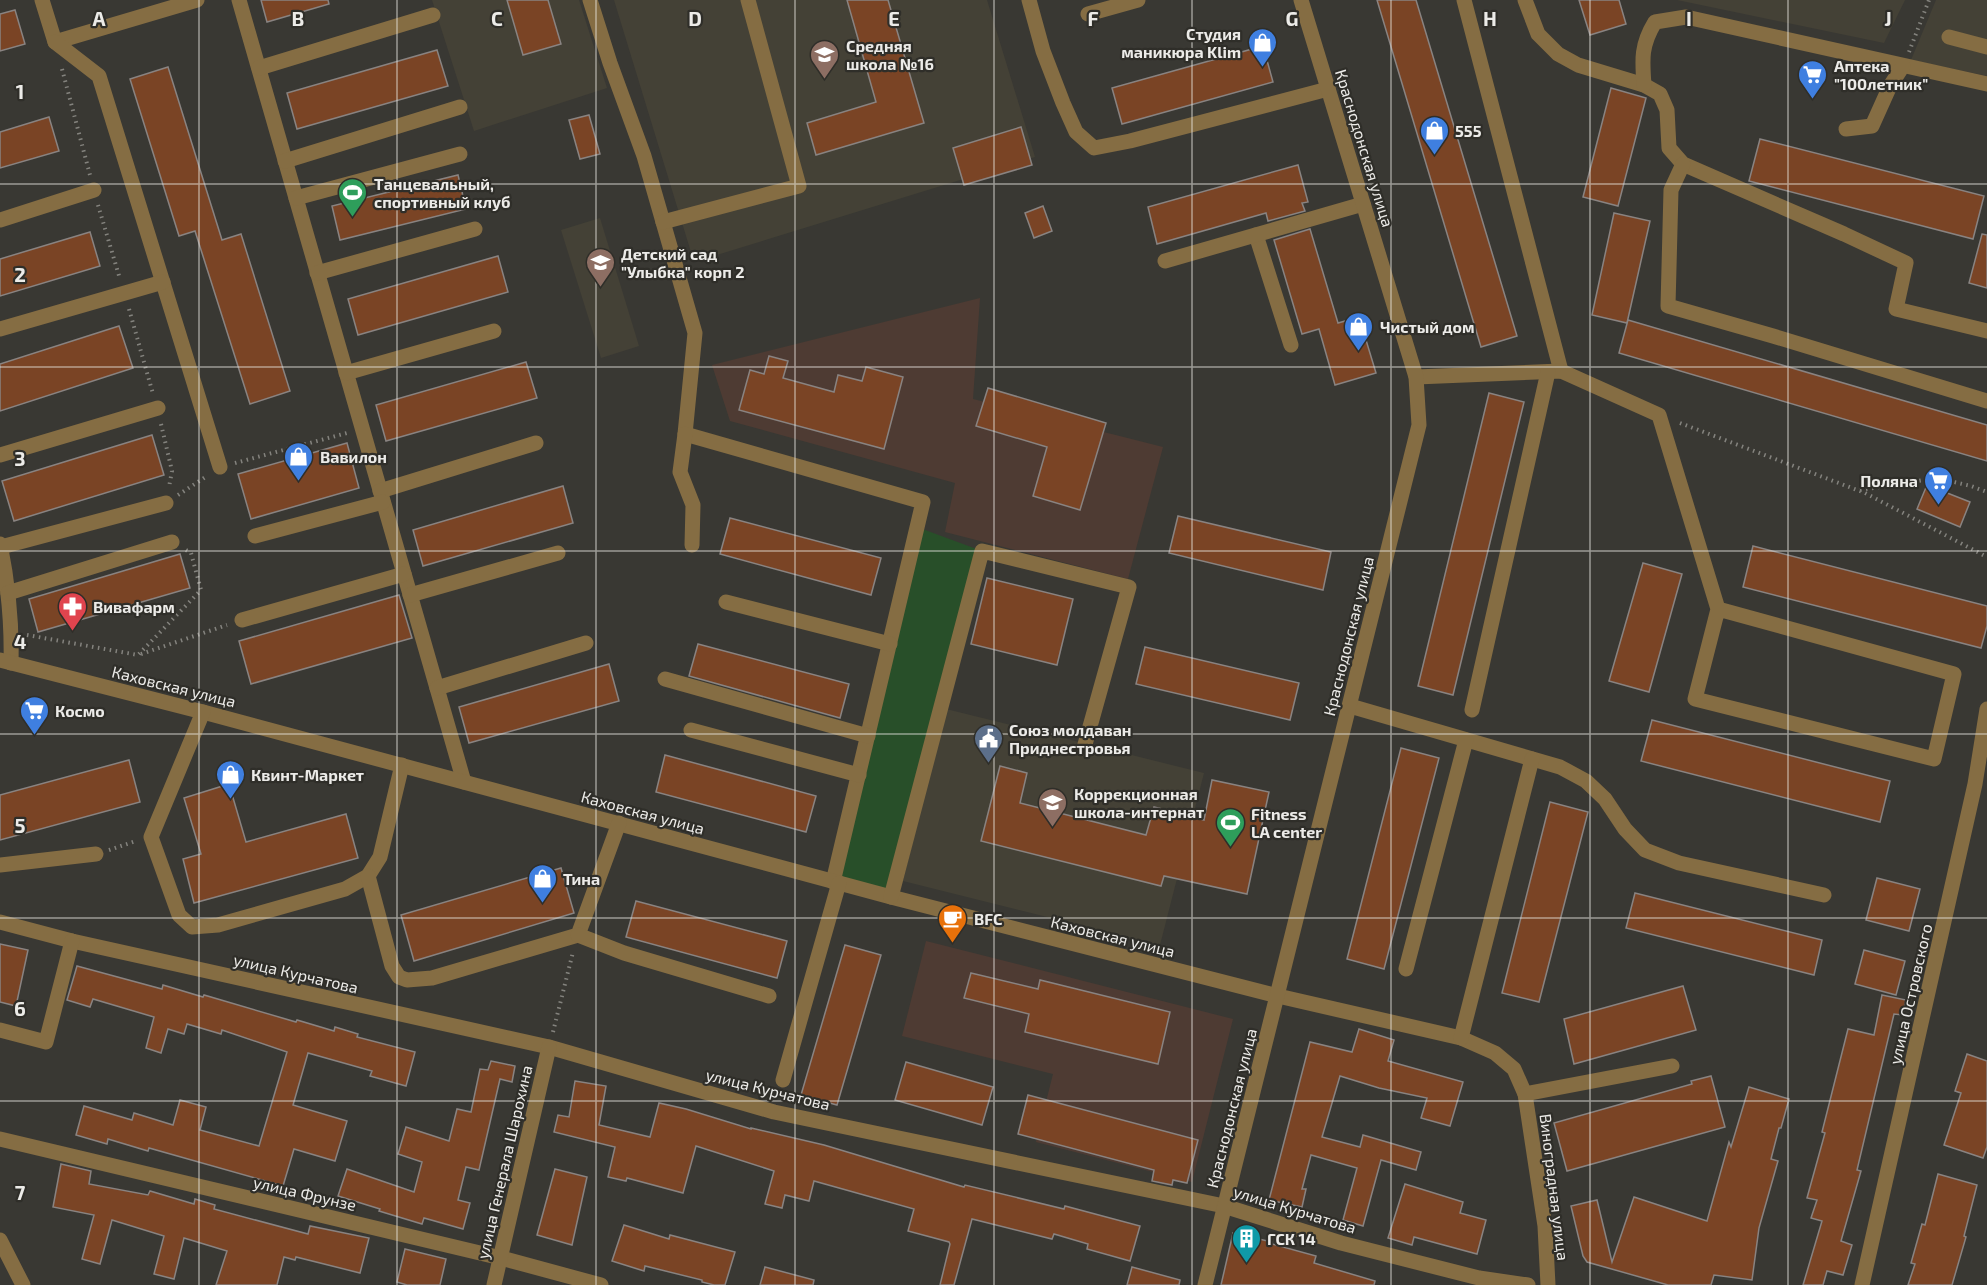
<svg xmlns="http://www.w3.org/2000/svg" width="1987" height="1285" font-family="'Exo 2',sans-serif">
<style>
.built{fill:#444136}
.industrial{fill:#4e3b33}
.green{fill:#284f29}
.building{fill:#7a4425;stroke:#898381;stroke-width:1.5}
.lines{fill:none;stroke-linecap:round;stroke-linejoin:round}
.path{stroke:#84837e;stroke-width:4;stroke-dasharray:1.5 4.5;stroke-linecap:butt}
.minor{stroke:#856d43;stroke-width:15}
.grid{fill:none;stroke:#ecebe8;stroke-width:1.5;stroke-opacity:0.55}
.labels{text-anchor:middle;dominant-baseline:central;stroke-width:4.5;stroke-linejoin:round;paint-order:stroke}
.poi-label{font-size:16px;font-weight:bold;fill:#ecebe8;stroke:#2f2e29;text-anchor:start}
.street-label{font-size:16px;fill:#ecebe8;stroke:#2f2e29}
.grid-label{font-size:20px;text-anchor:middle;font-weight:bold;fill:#ecebe8;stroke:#2f2e29;stroke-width:4.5;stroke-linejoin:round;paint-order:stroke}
</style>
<rect width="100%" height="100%" fill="#393833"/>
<!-- built -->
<g class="built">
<polygon points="432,0 579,0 607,88 474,131"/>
<polygon points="614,0 987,0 1035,157 694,262"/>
<polygon points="1677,0 1905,0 1884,43"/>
<polygon points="1936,0 1987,0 1987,76 1911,60"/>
<polygon points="600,218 639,346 601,358 561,230"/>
<polygon points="946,709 1204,773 1160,945 903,881"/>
</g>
<!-- industrial -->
<g class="industrial">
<polygon points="980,298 973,399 1163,447 1128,579 945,532 955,483 730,421 712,365"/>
<polygon points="926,941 1233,1019 1192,1182 1036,1142 1053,1074 902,1036"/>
</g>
<!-- green -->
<polygon class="green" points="917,527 982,551 891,897 833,882"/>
<!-- building -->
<g class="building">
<polygon points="261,0 328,0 329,4 267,22"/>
<polygon points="507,0 548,0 561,44 523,55"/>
<polygon points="847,0 888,0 924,123 816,155 807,123 876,102"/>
<polygon points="1377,0 1416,0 1517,336 1481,347"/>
<polygon points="1579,0 1619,0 1626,24 1590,35"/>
<polygon points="15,10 25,44 0,51 0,14"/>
<polygon points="1263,46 1273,82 1122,124 1112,88"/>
<polygon points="437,50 448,86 297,129 287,93"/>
<polygon points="168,67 222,240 241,234 290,391 250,404 195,231 179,236 130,79"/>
<polygon points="1611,88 1646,98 1618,206 1583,197"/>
<polygon points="589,115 600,154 580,159 569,120"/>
<polygon points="49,117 59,151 0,168 0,132"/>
<polygon points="1021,127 1032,165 964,185 953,148"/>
<polygon points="1760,139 1984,196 1973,239 1749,181"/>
<polygon points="1298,165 1308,202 1302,203 1305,211 1268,221 1266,213 1157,244 1148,207"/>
<polygon points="458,175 466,209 340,240 332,206"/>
<polygon points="1043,206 1052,231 1034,238 1025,213"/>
<polygon points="1614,213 1650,221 1627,323 1592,315"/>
<polygon points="1310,229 1338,323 1359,317 1376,373 1335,385 1319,329 1302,334 1274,240"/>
<polygon points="90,232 100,266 0,296 0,259"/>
<polygon points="1982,234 1987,235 1987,288 1969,283"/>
<polygon points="498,256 508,292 358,335 348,299"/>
<polygon points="1628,320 1987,425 1987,461 1619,353"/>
<polygon points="119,326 133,368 0,411 0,364"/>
<polygon points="769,356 788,361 783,378 834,392 838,375 862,381 866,367 903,377 884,449 739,410 750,370 764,374"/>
<polygon points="526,362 537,398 386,441 376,405"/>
<polygon points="988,388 1106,423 1080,510 1033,496 1047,447 976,426"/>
<polygon points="1489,393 1524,402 1453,695 1418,686"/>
<polygon points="152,435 164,475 14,521 2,481"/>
<polygon points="347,443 359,488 251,519 238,474"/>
<polygon points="1927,485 1970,502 1960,527 1917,509"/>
<polygon points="563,486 573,523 423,566 413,530"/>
<polygon points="1178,516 1331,552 1323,590 1169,553"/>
<polygon points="730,518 881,558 871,595 720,554"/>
<polygon points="1753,546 1987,606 1987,626 1981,648 1743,587"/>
<polygon points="180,554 190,588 38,632 29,599"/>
<polygon points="1643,563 1682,574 1649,692 1609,681"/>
<polygon points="987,578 1073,599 1057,665 971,644"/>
<polygon points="399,595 412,638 251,684 239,641"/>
<polygon points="698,644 849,684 840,718 689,676"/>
<polygon points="1145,647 1299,683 1290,720 1136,684"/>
<polygon points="609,664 619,701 469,743 459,707"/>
<polygon points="1652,720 1890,781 1880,822 1641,761"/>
<polygon points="1401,748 1439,758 1384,969 1347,959"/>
<polygon points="665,755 816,796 806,832 656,792"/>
<polygon points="129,760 140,802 0,840 0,795"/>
<polygon points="1000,766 1027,773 1020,803 1146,835 1154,807 1204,820 1212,780 1269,792 1247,894 1164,876 1161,886 981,841"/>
<polygon points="229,784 246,842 346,814 358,858 194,903 183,859 201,854 184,798"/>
<polygon points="1550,802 1588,812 1539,1002 1502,993"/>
<polygon points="561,868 574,913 414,961 401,915"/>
<polygon points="1877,878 1920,889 1909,931 1866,920"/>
<polygon points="1635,893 1822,940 1814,975 1626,928"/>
<polygon points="636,901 787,941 777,978 626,937"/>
<polygon points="0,944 28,950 16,1006 0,1002"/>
<polygon points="845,945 881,955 837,1105 801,1095"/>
<polygon points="1864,950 1905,961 1896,995 1855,984"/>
<polygon points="77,966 162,989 163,985 203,997 204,995 296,1022 297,1020 334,1031 335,1027 358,1034 357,1037 415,1052 406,1086 370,1076 372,1071 308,1053 293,1105 347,1121 335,1161 294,1149 283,1186 149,1148 148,1151 108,1139 107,1144 76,1135 84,1106 132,1120 134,1113 173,1125 180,1100 206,1107 200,1130 259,1146 287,1052 222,1030 221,1034 187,1024 184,1034 168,1029 161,1053 146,1048 154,1017 93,999 90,1007 67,1000"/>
<polygon points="971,973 1038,989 1040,980 1170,1012 1158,1064 1025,1032 1029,1014 964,998"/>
<polygon points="1683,986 1696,1030 1574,1064 1564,1019"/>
<polygon points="1882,995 1906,1000 1903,1015 1894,1014 1857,1170 1861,1171 1841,1241 1852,1245 1843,1275 1827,1271 1823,1285 1803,1285 1822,1221 1811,1218 1817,1200 1807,1198 1825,1133 1822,1132 1848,1029 1874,1035"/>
<polygon points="1359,1029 1394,1040 1388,1061 1463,1082 1450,1126 1421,1118 1427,1098 1379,1088 1340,1076 1322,1137 1360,1147 1363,1135 1421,1152 1416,1170 1381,1160 1363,1226 1343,1220 1357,1168 1311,1155 1302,1189 1306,1189 1302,1207 1269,1200 1310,1042 1352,1052"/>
<polygon points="1967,1054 1987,1061 1987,1147 1983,1158 1944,1145 1961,1093 1955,1091"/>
<polygon points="491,1061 515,1066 512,1082 500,1079 479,1170 466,1167 458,1200 470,1203 463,1229 424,1218 422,1224 379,1211 380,1209 338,1196 347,1169 414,1192 422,1162 398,1154 406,1127 449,1141 457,1109 471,1112 480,1069 488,1070"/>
<polygon points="906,1062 993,1087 982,1125 895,1100"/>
<polygon points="1711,1076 1725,1127 1567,1171 1554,1123 1692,1084 1691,1081"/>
<polygon points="575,1081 606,1086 599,1125 650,1137 659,1103 686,1109 751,1129 751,1128 824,1145 964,1187 965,1185 1064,1209 1065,1206 1140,1226 1130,1261 1087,1249 1088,1244 1054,1234 1052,1239 972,1219 954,1285 940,1285 950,1244 949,1242 908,1231 914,1209 814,1181 809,1201 785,1195 782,1208 765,1204 774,1171 696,1146 683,1193 627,1178 626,1181 608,1177 615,1147 554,1132 558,1115 569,1117"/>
<polygon points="1749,1087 1789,1099 1781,1128 1779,1128 1771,1159 1778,1161 1759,1228 1752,1280 1714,1275 1711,1285 1668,1285 1587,1262 1583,1256 1571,1206 1597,1200 1612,1262 1634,1197 1707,1221 1729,1142 1731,1147"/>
<polygon points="1028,1095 1198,1140 1187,1183 1173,1180 1172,1185 1152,1181 1154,1170 1018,1134"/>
<polygon points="61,1164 91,1171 89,1184 148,1195 150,1191 194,1204 195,1199 215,1205 214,1209 308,1234 310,1226 369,1238 360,1273 296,1257 295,1260 284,1257 277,1285 216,1285 227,1251 184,1238 174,1279 154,1274 164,1236 112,1220 100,1264 82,1259 94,1215 53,1207"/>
<polygon points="555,1169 587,1177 572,1245 537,1235"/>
<polygon points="1938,1174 1977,1185 1964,1236 1966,1237 1952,1285 1908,1285 1915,1264 1911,1263 1922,1224 1925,1225"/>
<polygon points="1405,1184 1463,1202 1460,1213 1486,1220 1477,1254 1414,1237 1412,1245 1388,1238"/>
<polygon points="624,1225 669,1239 670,1235 735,1252 725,1285 714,1285 702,1282 702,1280 645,1266 644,1271 612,1261"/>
<polygon points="1233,1233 1272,1242 1272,1244 1316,1256 1314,1263 1375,1281 1374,1285 1221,1285"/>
<polygon points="405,1249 446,1259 440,1285 407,1285 397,1282"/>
<polygon points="765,1267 814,1280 813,1285 760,1285"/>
<polygon points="1132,1267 1180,1280 1179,1285 1127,1285"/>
</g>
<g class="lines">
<!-- path -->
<g class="path">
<polyline points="1909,52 1929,0"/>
<polyline points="62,69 90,175"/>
<polyline points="98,205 120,279"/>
<polyline points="129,309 153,394"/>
<polyline points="1680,423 1865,493 1987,557"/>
<polyline points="161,424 172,471 169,487"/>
<polyline points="235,463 347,433"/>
<polyline points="1860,490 1937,478 1971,486 1987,492"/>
<polyline points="178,495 207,476"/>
<polyline points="27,635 138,655 201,590 191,553 186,550"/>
<polyline points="141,654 227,625"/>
<polyline points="109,850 136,841"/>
<polyline points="553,1032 573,952"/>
</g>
<!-- minor -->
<g class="minor">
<polyline points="42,0 55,42 197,0"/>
<polyline points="239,0 464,782"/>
<polyline points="590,0 610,63 644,156 695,333 685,434 923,502 833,882"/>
<polyline points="1029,0 1043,51 1063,103 1076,132 1094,148 1130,141 1328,89"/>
<polyline points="1464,0 1561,371"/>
<polyline points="1525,0 1538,34 1558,54 1578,65 1644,85 1660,94 1667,110 1669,148 1683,164 1844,234 1906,263 1896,309 1987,331"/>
<polyline points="1088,14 1138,0"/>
<polyline points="1949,37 1987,47"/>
<polyline points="55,42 99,76 220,467"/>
<polyline points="259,68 433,15"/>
<path d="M1644,85C1642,59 1641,45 1655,22L1686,17L1987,84"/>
<polyline points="1846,129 1872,126 1890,86 1903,66"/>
<polyline points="285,161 460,107"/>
<polyline points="1683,164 1671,190 1668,306 1773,336 1987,401"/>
<polyline points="296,198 460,154"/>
<polyline points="0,220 94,190"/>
<polyline points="663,222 799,186 748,0"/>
<polyline points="1256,235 1291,345"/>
<polyline points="1165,261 1363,204"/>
<polyline points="317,273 475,229"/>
<polyline points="0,329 163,282"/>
<polyline points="346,373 494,331"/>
<polyline points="1416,377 1561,371 1659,415 1718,609 1695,699 1934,759 1954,674 1718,609"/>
<polyline points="685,434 680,472 693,505 692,545"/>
<polyline points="0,455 158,408"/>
<polyline points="380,491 536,443"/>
<polyline points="255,536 383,502"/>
<path d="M0,544C8,583 12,623 11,663"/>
<polyline points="1,547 166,503"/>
<polyline points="8,593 172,542"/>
<polyline points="410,595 558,553"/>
<polyline points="726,602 890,644"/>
<polyline points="242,620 404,574"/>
<polyline points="0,660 203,712 891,897 1278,996 1461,1038 1495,1053 1514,1069 1525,1094 1545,1226 1548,1285"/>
<polyline points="665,679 868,736"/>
<polyline points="437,688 586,643"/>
<polyline points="1350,706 1560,767 1586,781 1605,799 1625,829 1645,850 1679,863 1824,895"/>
<polyline points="1472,710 1548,372"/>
<polyline points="203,712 151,837 179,915 192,927 218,925 345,889 368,876 380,857 402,765"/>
<polyline points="691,730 859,775"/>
<polyline points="0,865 96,854"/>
<polyline points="368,876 392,966 399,977 407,980 432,978 578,935 619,823"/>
<polyline points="891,897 982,551 1129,587 1084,748"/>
<polyline points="0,922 72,941 549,1047 774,1112 1224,1206 1341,1243 1479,1278 1528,1285"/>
<polyline points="578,935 624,953 769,996"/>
<polyline points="1406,969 1466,740"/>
<polyline points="0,1030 46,1042 72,941"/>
<polyline points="1461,1038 1532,759"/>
<polyline points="783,1080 839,883"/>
<polyline points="1525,1094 1672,1066"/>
<polyline points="0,1139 501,1258 601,1285"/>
<polyline points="0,1240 23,1285"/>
<polyline points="494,1285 549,1047"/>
<polyline points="1205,1285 1419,425 1416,377 1301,0"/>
<polyline points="1862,1285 1975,784 1987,709"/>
</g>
</g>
<!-- grid -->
<path class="grid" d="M199,0V1285M397,0V1285M596,0V1285M795,0V1285M994,0V1285M1192,0V1285M1391,0V1285M1590,0V1285M1788,0V1285M0,184H1987M0,367H1987M0,551H1987M0,734H1987M0,918H1987M0,1101H1987"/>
<!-- icons -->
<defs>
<symbol id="shop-pin" viewBox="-11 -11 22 30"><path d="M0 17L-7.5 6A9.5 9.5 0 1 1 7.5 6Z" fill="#3f7fe0" stroke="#2f2e29"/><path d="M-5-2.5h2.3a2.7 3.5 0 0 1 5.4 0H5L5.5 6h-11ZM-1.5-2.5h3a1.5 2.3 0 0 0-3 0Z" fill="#fff"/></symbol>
<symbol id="school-pin" viewBox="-11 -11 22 30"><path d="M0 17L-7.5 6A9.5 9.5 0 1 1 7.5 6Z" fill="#8d6e63" stroke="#2f2e29"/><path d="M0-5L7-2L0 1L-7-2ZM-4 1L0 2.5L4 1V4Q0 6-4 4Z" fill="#fff"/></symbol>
<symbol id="supermarket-pin" viewBox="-11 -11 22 30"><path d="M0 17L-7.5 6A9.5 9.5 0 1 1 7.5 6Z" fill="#3f7fe0" stroke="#2f2e29"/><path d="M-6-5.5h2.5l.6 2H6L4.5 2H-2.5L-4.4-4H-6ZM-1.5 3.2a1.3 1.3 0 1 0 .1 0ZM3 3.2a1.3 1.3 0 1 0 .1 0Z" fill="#fff"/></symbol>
<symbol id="stadium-pin" viewBox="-11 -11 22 30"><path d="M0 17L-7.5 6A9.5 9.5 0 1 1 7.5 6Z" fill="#2e9e5b" stroke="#2f2e29"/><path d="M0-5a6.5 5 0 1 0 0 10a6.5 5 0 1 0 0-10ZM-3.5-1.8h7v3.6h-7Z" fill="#fff"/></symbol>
<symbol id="pharmacy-pin" viewBox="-11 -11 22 30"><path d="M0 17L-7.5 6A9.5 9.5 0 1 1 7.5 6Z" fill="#e0444e" stroke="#2f2e29"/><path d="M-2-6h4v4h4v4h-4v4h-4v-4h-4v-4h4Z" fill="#fff"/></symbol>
<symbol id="civic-pin" viewBox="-11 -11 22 30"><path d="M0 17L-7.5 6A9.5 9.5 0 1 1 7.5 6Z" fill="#5c6f8a" stroke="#2f2e29"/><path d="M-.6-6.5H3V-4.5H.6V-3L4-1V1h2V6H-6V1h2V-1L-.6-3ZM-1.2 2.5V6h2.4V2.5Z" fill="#fff"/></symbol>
<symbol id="cafe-pin" viewBox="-11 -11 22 30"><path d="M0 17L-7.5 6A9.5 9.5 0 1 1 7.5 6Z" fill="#e8710a" stroke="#2f2e29"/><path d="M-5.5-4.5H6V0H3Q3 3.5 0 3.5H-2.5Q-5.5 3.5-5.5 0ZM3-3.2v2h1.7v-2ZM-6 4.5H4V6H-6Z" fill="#fff"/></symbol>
<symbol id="building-pin" viewBox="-11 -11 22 30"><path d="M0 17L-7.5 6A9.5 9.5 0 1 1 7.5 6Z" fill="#0f9aa8" stroke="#2f2e29"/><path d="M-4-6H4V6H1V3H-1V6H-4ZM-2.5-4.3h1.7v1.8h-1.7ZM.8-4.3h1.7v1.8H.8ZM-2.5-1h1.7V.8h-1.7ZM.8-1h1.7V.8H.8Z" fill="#fff"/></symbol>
</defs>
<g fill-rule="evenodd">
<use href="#shop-pin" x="1246" y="26" width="33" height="45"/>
<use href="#school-pin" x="808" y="38" width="33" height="45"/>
<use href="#supermarket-pin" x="1796" y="58" width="33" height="45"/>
<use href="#shop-pin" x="1418" y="114" width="33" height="45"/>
<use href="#stadium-pin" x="336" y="176" width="33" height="45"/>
<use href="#school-pin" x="584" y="246" width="33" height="45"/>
<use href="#shop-pin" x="1342" y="310" width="33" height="45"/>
<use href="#shop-pin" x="282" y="440" width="33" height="45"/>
<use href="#supermarket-pin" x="1922" y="464" width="33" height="45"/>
<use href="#pharmacy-pin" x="56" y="590" width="33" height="45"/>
<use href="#supermarket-pin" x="18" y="694" width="33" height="45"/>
<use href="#civic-pin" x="972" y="722" width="33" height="45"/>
<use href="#shop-pin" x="214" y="758" width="33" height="45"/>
<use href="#school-pin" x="1036" y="786" width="33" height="45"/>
<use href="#stadium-pin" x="1214" y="806" width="33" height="45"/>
<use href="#shop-pin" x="526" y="862" width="33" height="45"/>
<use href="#cafe-pin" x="936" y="902" width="33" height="45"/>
<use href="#building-pin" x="1230" y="1222" width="33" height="45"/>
</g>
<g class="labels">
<!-- poi labels -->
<g class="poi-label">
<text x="1241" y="33" text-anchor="end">Студия<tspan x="1241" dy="18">маникюра Klim</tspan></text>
<text x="846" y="45">Средняя<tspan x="846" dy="18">школа №16</tspan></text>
<text x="1834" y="65">Аптека<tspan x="1834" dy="18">"100летник"</tspan></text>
<text x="1455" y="130">555</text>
<text x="374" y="183">Танцевальный,<tspan x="374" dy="18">спортивный клуб</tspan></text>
<text x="621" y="253">Детский сад<tspan x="621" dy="18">"Улыбка" корп 2</tspan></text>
<text x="1380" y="326">Чистый дом</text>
<text x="320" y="456">Вавилон</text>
<text x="1918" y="480" text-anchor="end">Поляна</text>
<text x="93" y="606">Вивафарм</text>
<text x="55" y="710">Космо</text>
<text x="1009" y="729">Союз молдаван<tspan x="1009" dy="18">Приднестровья</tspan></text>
<text x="251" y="774">Квинт-Маркет</text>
<text x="1074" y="793">Коррекционная<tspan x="1074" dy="18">школа-интернат</tspan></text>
<text x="1251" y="813">Fitness<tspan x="1251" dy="18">LA center</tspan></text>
<text x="563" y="878">Тина</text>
<text x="974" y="918">BFC</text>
<text x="1267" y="1238">ГСК 14</text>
</g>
<!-- street labels -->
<g class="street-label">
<text transform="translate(1365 148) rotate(73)">Краснодонская улица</text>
<text transform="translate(1348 636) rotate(-76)">Краснодонская улица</text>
<text transform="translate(174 686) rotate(14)">Каховская улица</text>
<text transform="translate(643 812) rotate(15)">Каховская улица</text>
<text transform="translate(1113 936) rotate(14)">Каховская улица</text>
<text transform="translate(296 973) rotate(13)">улица Курчатова</text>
<text transform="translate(1910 994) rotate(-77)">улица Островского</text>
<text transform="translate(768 1089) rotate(14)">улица Курчатова</text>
<text transform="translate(1231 1108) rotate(-76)">Краснодонская улица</text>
<text transform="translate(504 1162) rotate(-77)">улица Генерала Шарохина</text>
<text transform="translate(1555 1187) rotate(83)">Виноградная улица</text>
<text transform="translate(305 1193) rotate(13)">улица Фрунзе</text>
<text transform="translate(1295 1209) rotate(17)">улица Курчатова</text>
</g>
</g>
<g class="grid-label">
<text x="99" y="26">A</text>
<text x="298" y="26">B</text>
<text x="497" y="26">C</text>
<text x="695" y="26">D</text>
<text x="894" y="26">E</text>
<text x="1093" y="26">F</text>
<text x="1292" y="26">G</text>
<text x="1490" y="26">H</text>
<text x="1689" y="26">I</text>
<text x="1888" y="26">J</text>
<text x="20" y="99">1</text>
<text x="20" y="282">2</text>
<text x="20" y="466">3</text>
<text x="20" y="649">4</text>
<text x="20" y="833">5</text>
<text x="20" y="1016">6</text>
<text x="20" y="1200">7</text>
</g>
</svg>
